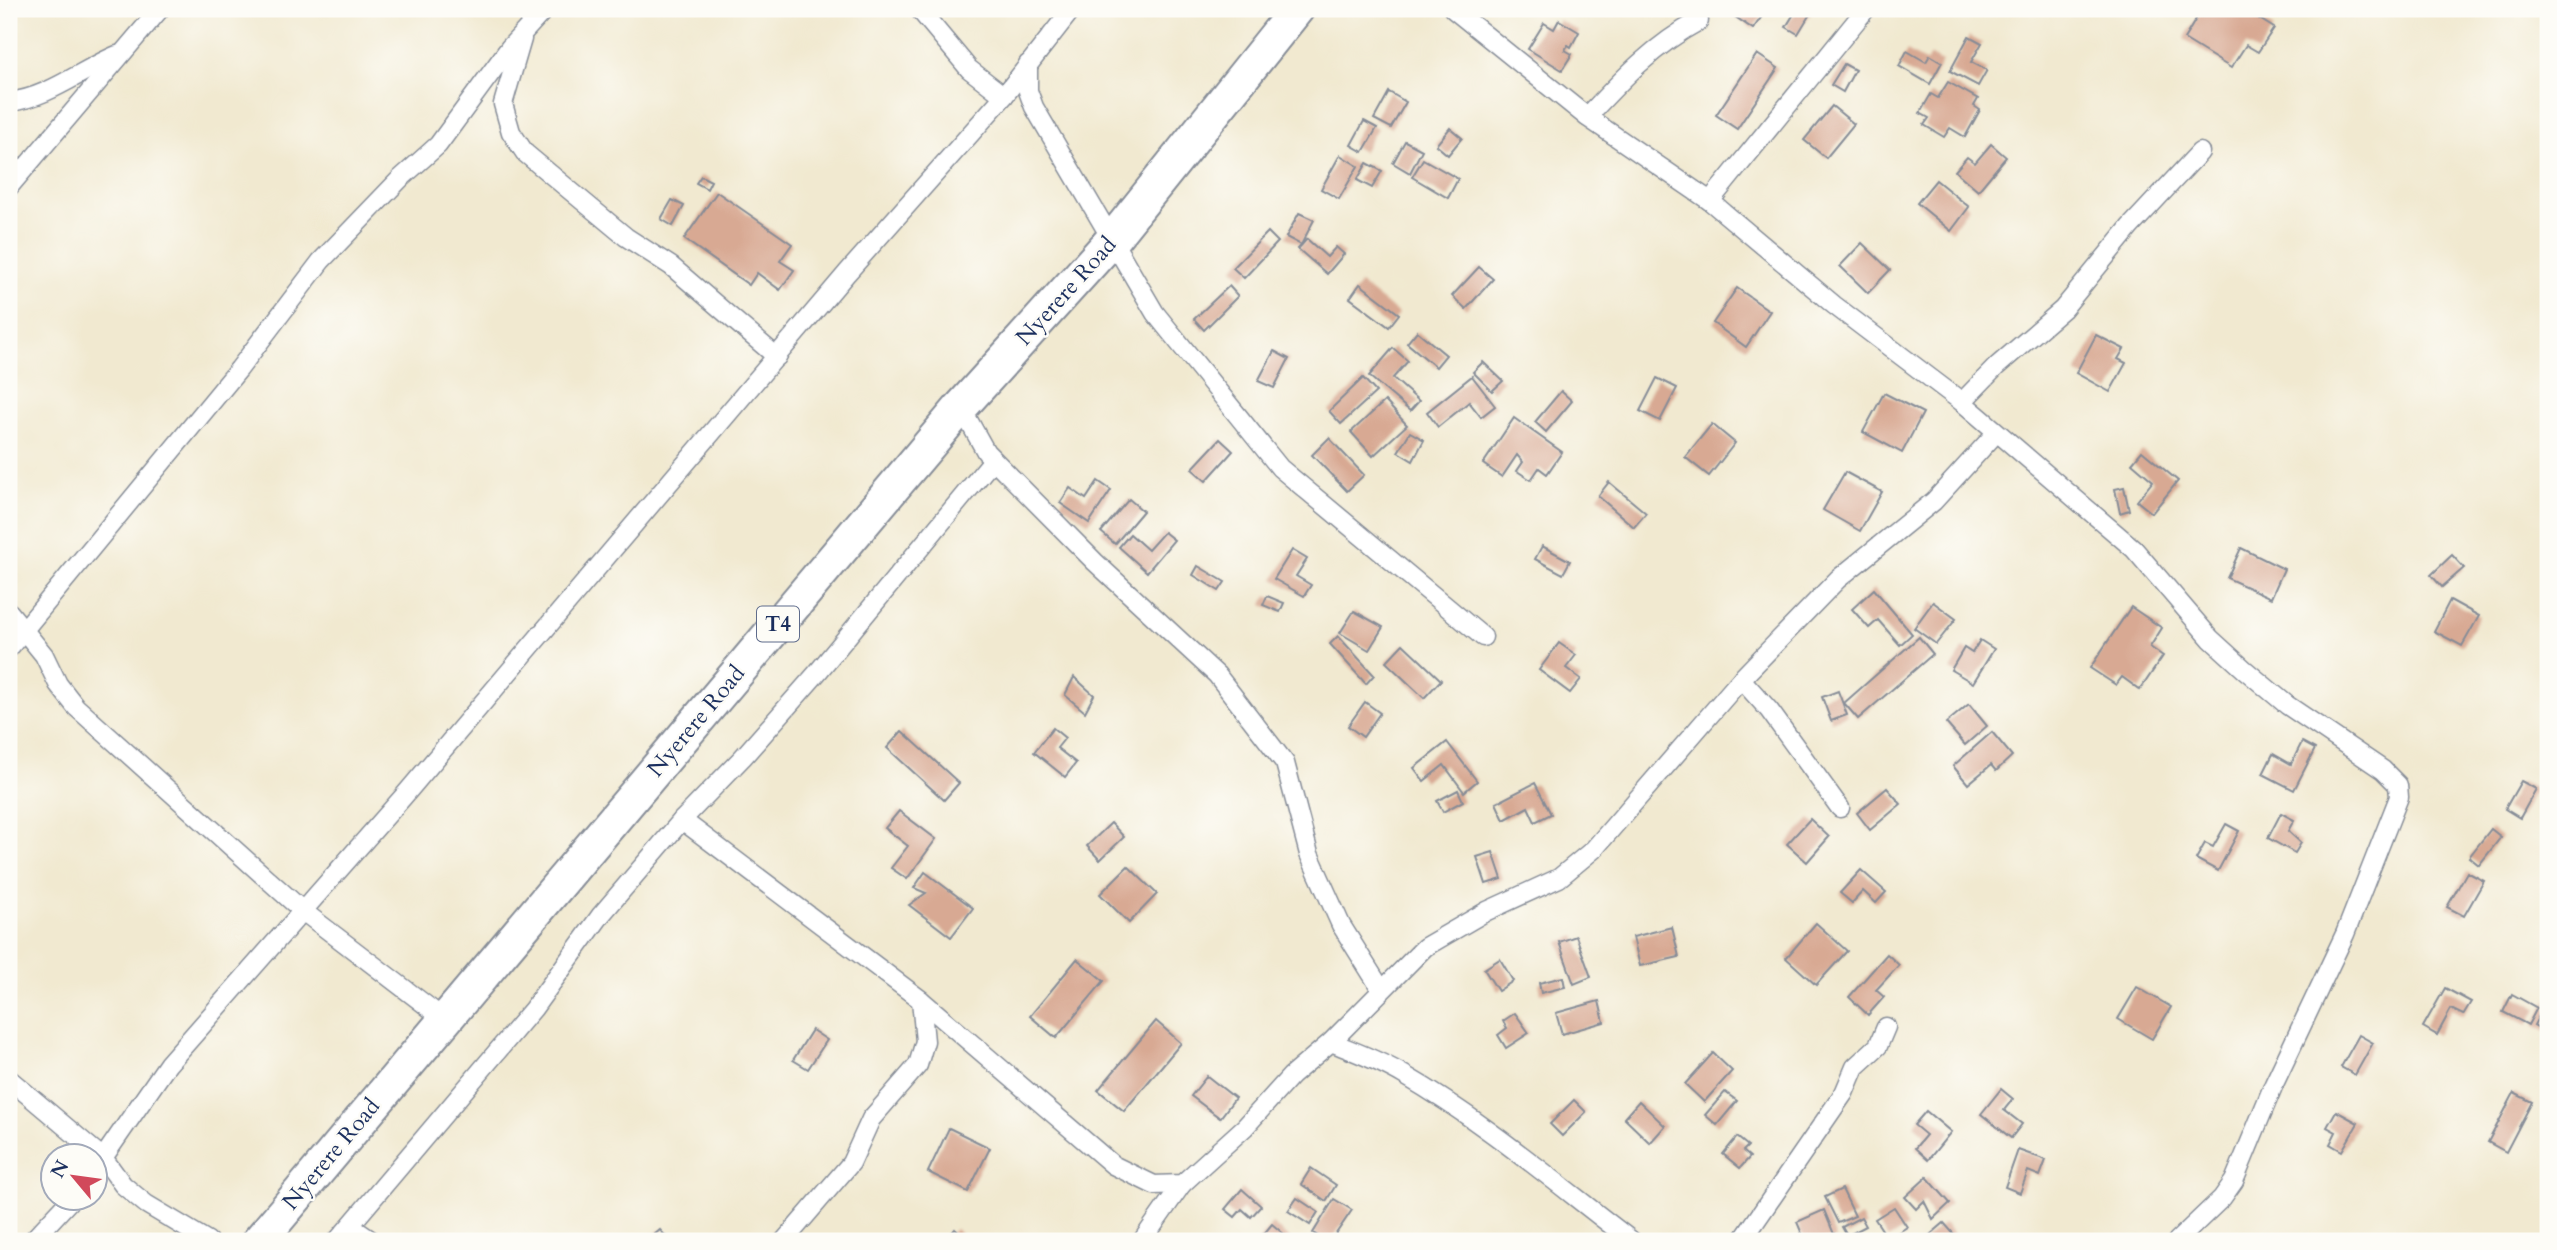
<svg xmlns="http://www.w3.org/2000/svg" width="2557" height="1250" font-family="Cardo,serif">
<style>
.building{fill:#d8a993}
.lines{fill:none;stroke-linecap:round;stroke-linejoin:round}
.street-casing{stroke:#868c97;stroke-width:21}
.highway-casing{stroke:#868c97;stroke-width:37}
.street{stroke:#fff;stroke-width:18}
.highway{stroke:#fff;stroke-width:33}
.labels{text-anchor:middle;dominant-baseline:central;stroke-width:5;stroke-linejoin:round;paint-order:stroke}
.shield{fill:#fdfcf7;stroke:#5f6c8c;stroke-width:2}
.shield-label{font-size:21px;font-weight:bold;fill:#1b2f5e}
.street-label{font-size:23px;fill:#1b2f5e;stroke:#fdfcf7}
</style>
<rect width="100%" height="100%" fill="#fdfcf7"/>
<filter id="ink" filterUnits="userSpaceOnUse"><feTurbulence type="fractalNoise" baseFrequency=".0143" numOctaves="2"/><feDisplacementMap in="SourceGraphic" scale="14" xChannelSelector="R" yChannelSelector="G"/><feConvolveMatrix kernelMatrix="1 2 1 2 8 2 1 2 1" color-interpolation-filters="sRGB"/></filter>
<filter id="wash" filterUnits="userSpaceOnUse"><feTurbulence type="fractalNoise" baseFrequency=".00686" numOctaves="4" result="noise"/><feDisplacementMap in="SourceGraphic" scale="28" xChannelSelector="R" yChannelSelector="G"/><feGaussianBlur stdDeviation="1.57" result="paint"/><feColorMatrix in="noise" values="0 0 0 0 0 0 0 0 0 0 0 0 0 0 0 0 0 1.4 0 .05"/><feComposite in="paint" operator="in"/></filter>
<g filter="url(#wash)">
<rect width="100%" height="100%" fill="#f1e9d0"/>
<g id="blocks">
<!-- building -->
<g class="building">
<polygon points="1724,9 1767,9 1753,29"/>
<polygon points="1797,9 1813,9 1798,34 1786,27"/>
<polygon points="2202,9 2243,9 2274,28 2258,52 2246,45 2231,68 2184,39"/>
<polygon points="1559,20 1579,32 1571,47 1568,45 1565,50 1572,54 1562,70 1528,49 1544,23 1554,29"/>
<polygon points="1969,36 1982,43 1971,62 1987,70 1978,86 1950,71"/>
<polygon points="1907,51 1926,62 1930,55 1942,62 1930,84 1899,66"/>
<polygon points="1757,54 1778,68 1737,129 1716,115"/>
<polygon points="1844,64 1855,70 1843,92 1831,85"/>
<polygon points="1948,82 1978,99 1974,106 1980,110 1965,137 1950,128 1944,137 1924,125 1929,118 1920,113 1931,94 1938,98"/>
<polygon points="1389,92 1406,102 1391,128 1374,119"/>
<polygon points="1832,106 1854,124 1826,158 1804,140"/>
<polygon points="1364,121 1377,128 1363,152 1351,145"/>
<polygon points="1450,128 1462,138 1448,155 1436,145"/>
<polygon points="1405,141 1422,150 1410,173 1393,163"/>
<polygon points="1991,144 2006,157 1978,191 1955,171 1967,157 1975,163"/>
<polygon points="1340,155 1358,166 1339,199 1321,189"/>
<polygon points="1423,159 1458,179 1448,198 1412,177"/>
<polygon points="1367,163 1382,171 1372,188 1357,180"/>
<polygon points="701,176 711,181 707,189 696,183"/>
<polygon points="1936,180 1969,207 1951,231 1917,203"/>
<polygon points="717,192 792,244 780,261 794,270 780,290 757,273 749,285 684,239"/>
<polygon points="672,200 684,206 673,226 661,219"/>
<polygon points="1299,213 1314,220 1301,245 1286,237"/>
<polygon points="1268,232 1278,242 1244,278 1233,268"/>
<polygon points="1307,239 1327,257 1336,247 1344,254 1327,274 1298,249"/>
<polygon points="1862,243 1890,270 1868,293 1840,266"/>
<polygon points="1479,267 1493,279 1466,309 1452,296"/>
<polygon points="1360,284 1399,314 1389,327 1350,298"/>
<polygon points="1229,286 1238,296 1204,330 1194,319"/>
<polygon points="1737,288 1770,311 1746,347 1713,323"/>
<polygon points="1417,331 1446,355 1436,367 1407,343"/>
<polygon points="2096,335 2124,349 2118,359 2126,363 2110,392 2076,373"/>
<polygon points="1393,348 1408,361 1393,378 1419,401 1410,411 1369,376"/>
<polygon points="1274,351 1289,359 1274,388 1258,381"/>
<polygon points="1483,362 1503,381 1492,391 1473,372"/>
<polygon points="1472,376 1495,406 1481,417 1469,402 1438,427 1427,412"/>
<polygon points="1363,378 1376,392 1341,424 1329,411"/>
<polygon points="1657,378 1677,388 1660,421 1640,411"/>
<polygon points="1561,391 1572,401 1546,432 1535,422"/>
<polygon points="1884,393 1923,413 1902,453 1863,432"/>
<polygon points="1385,401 1407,425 1373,456 1351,432"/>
<polygon points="1514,418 1562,452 1547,474 1539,468 1531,480 1517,471 1523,462 1517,455 1502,477 1483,464"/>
<polygon points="1712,424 1735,443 1709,476 1685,457"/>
<polygon points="1410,432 1424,440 1413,461 1398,452"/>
<polygon points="1329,438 1364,475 1347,491 1312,455"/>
<polygon points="1220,439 1233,451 1206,481 1192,469"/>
<polygon points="2142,451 2178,481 2152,513 2137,501 2153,481 2132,463"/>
<polygon points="1845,472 1882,492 1860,531 1823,510"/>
<polygon points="1098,481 1111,490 1089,523 1060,503 1070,488 1086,499"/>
<polygon points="1609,482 1646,513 1634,527 1598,496"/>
<polygon points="2124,487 2129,510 2120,513 2115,489"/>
<polygon points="1129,499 1143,511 1115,544 1101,532"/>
<polygon points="1164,532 1174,540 1147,572 1119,547 1130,534 1148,550"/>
<polygon points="1542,546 1570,561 1563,574 1535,559"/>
<polygon points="2241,548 2284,569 2271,598 2227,578"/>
<polygon points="1292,550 1307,559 1296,576 1311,585 1304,596 1274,579"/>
<polygon points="2452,555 2464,568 2442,587 2431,575"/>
<polygon points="1198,566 1225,582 1219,591 1193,575"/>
<polygon points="1874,589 1912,634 1900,645 1878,620 1869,628 1852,609"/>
<polygon points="1267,596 1284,603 1280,612 1263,605"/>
<polygon points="2450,600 2479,616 2462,646 2434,631"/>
<polygon points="1933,602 1956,619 1936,644 1914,628"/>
<polygon points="2131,607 2162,628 2150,647 2163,656 2140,690 2122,677 2116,685 2090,668"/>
<polygon points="1354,611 1383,627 1369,650 1340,633"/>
<polygon points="1338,636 1374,675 1366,684 1330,644"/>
<polygon points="1919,637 1933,654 1858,719 1844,703"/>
<polygon points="1980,640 1994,649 1973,683 1951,670 1964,648 1972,653"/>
<polygon points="1559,643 1576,655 1566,668 1581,679 1570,693 1539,670"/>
<polygon points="1403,644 1441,680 1424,698 1386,662"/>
<polygon points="1074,677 1094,695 1085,712 1065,695"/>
<polygon points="1838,691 1847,715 1831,721 1822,697"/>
<polygon points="1365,702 1380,713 1363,737 1348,726"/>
<polygon points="1969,704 1987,726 1965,745 1946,723"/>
<polygon points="1053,728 1065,738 1057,748 1076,763 1065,777 1034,752"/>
<polygon points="902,731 959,783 944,800 887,748"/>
<polygon points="1992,732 2012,756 1996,771 1991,765 1968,784 1953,766"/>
<polygon points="1447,742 1477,781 1464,792 1444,765 1424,781 1414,768"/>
<polygon points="2302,742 2315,749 2294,790 2263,774 2273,754 2291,764"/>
<polygon points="2521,781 2536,789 2520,818 2505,809"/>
<polygon points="1535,783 1551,814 1535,822 1528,807 1504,820 1496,803"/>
<polygon points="1887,788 1901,804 1870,830 1857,813"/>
<polygon points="1458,790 1463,801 1443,812 1437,801"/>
<polygon points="899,811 936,839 907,879 891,868 908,846 885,828"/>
<polygon points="2281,813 2294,820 2288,831 2301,843 2295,853 2268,838"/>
<polygon points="1810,819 1829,837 1807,862 1787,844"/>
<polygon points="1111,823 1124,837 1100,860 1087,846"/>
<polygon points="2226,824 2239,831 2218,871 2196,859 2205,843 2213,847"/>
<polygon points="2491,829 2501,837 2479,865 2469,857"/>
<polygon points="1493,852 1502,879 1486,884 1477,857"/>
<polygon points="1128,866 1157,894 1129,923 1100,894"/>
<polygon points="1861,870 1886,892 1876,903 1863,891 1852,903 1840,893"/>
<polygon points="925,872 973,908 951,937 909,905 926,893 914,888"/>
<polygon points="2467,872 2484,881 2464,916 2447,907"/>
<polygon points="1816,923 1847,951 1816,985 1786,958"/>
<polygon points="1672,927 1679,957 1640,966 1633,937"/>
<polygon points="1576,936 1591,977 1574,984 1559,942"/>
<polygon points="1887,954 1899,965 1876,990 1884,997 1868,1015 1849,997"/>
<polygon points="1077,959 1104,981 1056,1038 1030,1016"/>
<polygon points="1500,959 1513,981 1498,991 1484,969"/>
<polygon points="1563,977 1565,987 1541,993 1539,983"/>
<polygon points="2137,987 2171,1007 2152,1039 2118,1019"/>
<polygon points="2445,988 2471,1002 2463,1015 2451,1009 2437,1035 2423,1027"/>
<polygon points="2512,994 2537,1008 2528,1025 2503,1012"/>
<polygon points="2548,999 2548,1033 2534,1025"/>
<polygon points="1599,1001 1604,1022 1562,1034 1556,1013"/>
<polygon points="1515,1013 1529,1033 1506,1048 1498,1035 1507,1028 1503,1021"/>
<polygon points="1156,1021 1181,1043 1124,1111 1098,1090"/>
<polygon points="812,1030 827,1040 808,1069 793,1060"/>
<polygon points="2359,1035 2373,1043 2355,1075 2341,1067"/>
<polygon points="1713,1053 1732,1071 1704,1102 1685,1084"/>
<polygon points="1207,1076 1235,1098 1220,1118 1191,1096"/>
<polygon points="2001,1089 2013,1099 2004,1110 2022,1124 2011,1138 1981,1114"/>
<polygon points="1725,1092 1737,1101 1717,1125 1705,1115"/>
<polygon points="2514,1093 2532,1102 2506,1152 2488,1142"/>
<polygon points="1574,1100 1586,1112 1562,1136 1550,1124"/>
<polygon points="1639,1101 1665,1126 1650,1143 1624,1118"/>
<polygon points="1926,1111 1951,1132 1928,1160 1915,1148 1926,1135 1914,1125"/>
<polygon points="2336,1111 2358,1123 2342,1151 2330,1144 2336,1132 2327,1127"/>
<polygon points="949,1128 990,1148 968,1192 928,1172"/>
<polygon points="1737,1137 1748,1146 1743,1151 1750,1157 1740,1168 1723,1154"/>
<polygon points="2018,1150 2046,1160 2040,1176 2028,1171 2020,1193 2005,1187"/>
<polygon points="1311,1168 1336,1185 1326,1201 1301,1184"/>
<polygon points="1927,1177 1950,1203 1933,1219 1924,1201 1916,1209 1905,1197"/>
<polygon points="1242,1189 1261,1206 1251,1217 1242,1209 1235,1217 1225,1209"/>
<polygon points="1842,1189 1855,1216 1838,1223 1825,1197"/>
<polygon points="1297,1198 1318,1212 1310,1225 1288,1211"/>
<polygon points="1334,1199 1352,1210 1331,1241 1326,1241 1313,1233"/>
<polygon points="1894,1207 1907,1227 1888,1239 1875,1219"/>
<polygon points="1824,1210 1836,1239 1805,1241 1797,1222"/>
<polygon points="1861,1217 1866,1226 1847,1236 1842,1227"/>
<polygon points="1944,1223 1960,1241 1923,1241"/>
<polygon points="1272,1224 1292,1241 1258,1241"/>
<polygon points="955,1229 969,1241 945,1241"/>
<polygon points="660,1230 670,1241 647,1241"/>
</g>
</g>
</g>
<g filter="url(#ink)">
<use href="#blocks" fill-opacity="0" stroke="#868c97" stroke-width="2"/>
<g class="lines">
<defs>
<g id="street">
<polyline points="919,9 969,69 1004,96"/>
<polyline points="1453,9 1587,117 1710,201 1834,305 1962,402 2134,549 2211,639 2244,669 2287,705 2383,770 2398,785 2399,797 2345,934 2274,1084 2234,1181 2222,1198 2177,1241"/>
<polyline points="522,39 503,104 511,132 525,153 626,237 671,266 777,357"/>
<polyline points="1028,64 1028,91 1034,107 1155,313 1280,468 1483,637"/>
<path d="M9,102C48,98 81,70 117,55"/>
<path d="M1587,117C1622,79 1654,45 1699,21"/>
<polyline points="9,187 160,9"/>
<polyline points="1710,201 1866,9"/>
<polyline points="1962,402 1997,366 2063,309 2130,227 2200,152"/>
<polyline points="961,407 986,452 1095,562 1217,675 1285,763 1309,854 1341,925 1381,989"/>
<polyline points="9,612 44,655 58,684 76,707 304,912 444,1019"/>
<polyline points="9,648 239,369 321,261 400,179 438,145 510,47 545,9"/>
<polyline points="1741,679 1769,710 1840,808"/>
<polyline points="682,820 921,1000 1113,1165 1154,1185 1182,1184 1245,1127 1291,1076 1331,1042 1425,947 1487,911 1559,878 1594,849 1741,679 1838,579 1934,501 1996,433"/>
<path d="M1331,1042C1355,1052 1381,1061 1404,1075C1485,1122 1557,1184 1632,1241"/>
<polyline points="9,1079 104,1159 123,1185 146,1204 208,1241"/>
<polyline points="94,1171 168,1064 403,797 847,273 1004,96 1072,9"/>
<polyline points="350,1226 372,1241"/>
<polyline points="32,1241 72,1198"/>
<polyline points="337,1241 533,1009 601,915 682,820 743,757 817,673 993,460"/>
<polyline points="784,1241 851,1163 871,1119 918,1065 925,1041 921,1000"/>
<polyline points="1142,1241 1182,1184"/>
<polyline points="1742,1241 1844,1093 1855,1067 1878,1046 1886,1027"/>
</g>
<polyline id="highway" points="259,1241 961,407 1111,241 1297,9"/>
</defs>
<!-- street casing -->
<use href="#street" class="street-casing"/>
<!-- highway casing -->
<use href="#highway" class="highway-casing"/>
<!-- street -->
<use href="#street" class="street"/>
<!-- highway -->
<use href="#highway" class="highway"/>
</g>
</g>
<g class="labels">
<!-- shield labels -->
<rect class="shield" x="757" y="606.5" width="42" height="35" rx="5"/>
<g class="shield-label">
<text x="778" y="624">T4</text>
</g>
<!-- street labels -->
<g class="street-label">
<text transform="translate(1066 291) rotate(-48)">Nyerere Road</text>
<text transform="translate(696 721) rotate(-50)">Nyerere Road</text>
<text transform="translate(331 1154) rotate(-50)">Nyerere Road</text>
</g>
</g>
<!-- margin -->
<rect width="2557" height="1250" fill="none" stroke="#fdfcf7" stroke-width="35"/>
<!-- north arrow -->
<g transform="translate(74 1177) rotate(299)"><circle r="33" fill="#fdfcf7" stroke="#a3aaba" stroke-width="2"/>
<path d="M0-5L12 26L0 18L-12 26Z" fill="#d1495b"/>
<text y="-10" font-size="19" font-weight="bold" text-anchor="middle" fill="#1b2f5e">N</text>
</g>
</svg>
